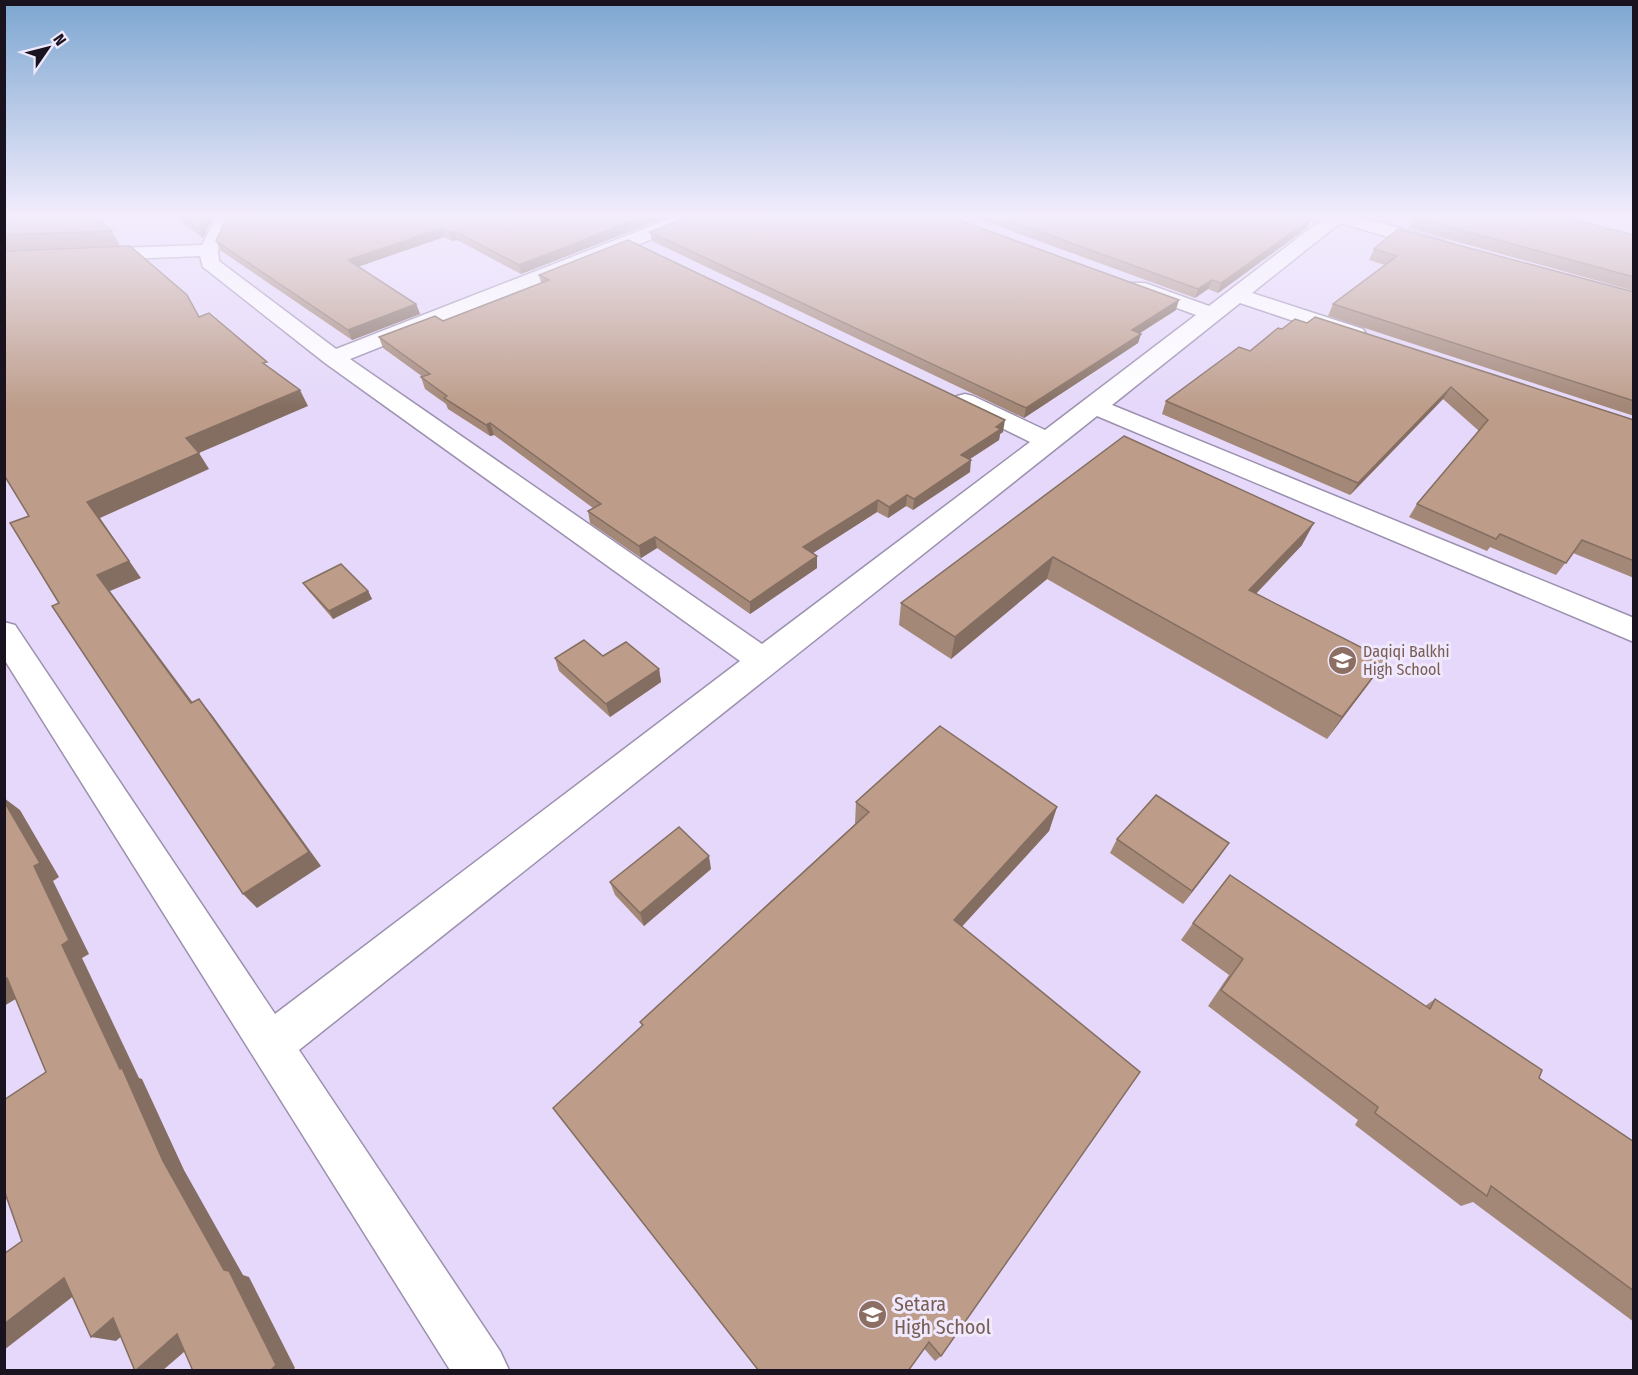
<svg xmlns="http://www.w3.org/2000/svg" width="1638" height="1375" font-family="'Fira Sans Condensed',sans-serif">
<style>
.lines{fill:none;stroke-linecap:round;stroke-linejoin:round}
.minor-casing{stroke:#9c90af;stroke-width:3}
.minor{fill:#fff;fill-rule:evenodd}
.wall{fill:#a38777}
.shaded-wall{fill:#846e61}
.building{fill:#bd9d8a;stroke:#846e61;stroke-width:1.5}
.labels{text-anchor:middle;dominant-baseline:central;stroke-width:6;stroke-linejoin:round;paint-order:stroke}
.education-label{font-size:16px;fill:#785e54;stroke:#f0e8fd;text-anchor:start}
.near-education-label{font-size:20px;fill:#785e54;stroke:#f0e8fd;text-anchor:start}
</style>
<rect width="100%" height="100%" fill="#e5d8fa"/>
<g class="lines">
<defs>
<polygon id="minor" points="218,214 236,214 218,250 219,261 336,349 682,214 708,214 705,218 350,359 762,644 1030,442 957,406 953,401 957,396 965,394 973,396 1045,430 1196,315 1131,291 1128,287 1131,283 1145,283 1209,306 1329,214 1350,214 1445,241 1447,245 1445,249 1438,251 1340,223 1252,293 1363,329 1366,334 1363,339 1355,340 1347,339 1240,303 1112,405 1634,618 1634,642 1097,416 299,1050 500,1351 509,1370 450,1370 4,659 4,622 15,625 275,1014 740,661 325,363 203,267 200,256 4,264 4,252 202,245"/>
</defs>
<!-- minor casing -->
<use href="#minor" class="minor-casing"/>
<!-- minor -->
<use href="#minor" class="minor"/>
</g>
<!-- wall -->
<g class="wall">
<polygon points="4,214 112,231 120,246 4,250"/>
<polygon points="170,214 215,214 203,238"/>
<polygon points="228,214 675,214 521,274 457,240 452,241 444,237 358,267 416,304 420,314 352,340 220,250 216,241"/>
<polygon points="965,214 1296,214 1311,219 1307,228 1218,293 1208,289 1195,298"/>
<polygon points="1413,217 1634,235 1634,291 1408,228"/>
<polygon points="650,232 1176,310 1140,333 1141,334 1138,343 1024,418 652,241"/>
<polygon points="1374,249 1634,292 1634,416 1328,316 1333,304 1385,265 1369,260"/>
<polygon points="539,275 1003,432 1000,434 999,440 970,459 970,472 913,510 906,506 888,518 877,512 812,553 817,556 817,568 750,614 657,548 641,558 590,523 588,511 593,508 494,435 490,436 448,409 446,404 425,389 421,377 423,377 383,348 379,337 443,321 541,283"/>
<polygon points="1250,351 1634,420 1634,578 1573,553 1556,575 1490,547 1487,551 1409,517 1417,504 1479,431 1443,399 1350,495 1162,414 1166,401"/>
<polygon points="1124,436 1302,545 1256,594 1370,682 1327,739 1047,579 951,659 899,625 901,603"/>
<polygon points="303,583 368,591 372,599 333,619 308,590"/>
<polygon points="555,658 659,669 661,682 610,717 559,671"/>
<polygon points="856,802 1057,807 1049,831 962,926 941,1356 935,1361 642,1026 640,1022 855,824"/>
<polygon points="1117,839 1220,856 1183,904 1110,853"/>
<polygon points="711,869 644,926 615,895 610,882"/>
<polygon points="1193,923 1425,1006 1435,999 1539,1078 1634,1142 1634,1322 1473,1202 1461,1206 1355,1125 1358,1120 1208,1006 1229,975 1181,940"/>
</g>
<!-- shaded-wall -->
<g class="shaded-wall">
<polygon points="206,214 215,214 203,238 199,229"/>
<polygon points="650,214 675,214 521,274 519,265"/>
<polygon points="1311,219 1307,228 1218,293 1221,283"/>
<polygon points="442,228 444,237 351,269 348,260"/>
<polygon points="454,231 457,240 452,241 449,232"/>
<polygon points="1212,280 1208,289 1195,298 1198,289"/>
<polygon points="1179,300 1176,310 1129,340 1132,330"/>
<polygon points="416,304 420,314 352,340 348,330"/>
<polygon points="1141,334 1138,343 1024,418 1026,408"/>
<polygon points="1451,387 1443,399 1350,495 1358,483"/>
<polygon points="300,390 308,406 199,453 209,469 100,518 141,578 110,591 205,719 191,703 97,575 87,502 186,438"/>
<polygon points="1005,420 1003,432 1000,434 999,440 959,466 961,455 996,427"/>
<polygon points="490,423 494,435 490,436 486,425"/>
<polygon points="971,460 970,472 913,510 914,499"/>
<polygon points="907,495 906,506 888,518 889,507"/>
<polygon points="878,500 877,512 804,559 803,547"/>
<polygon points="1314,523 1302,545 1238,612 1249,590"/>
<polygon points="655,537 657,548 641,558 639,546"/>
<polygon points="817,556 817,568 750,614 750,602"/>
<polygon points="1053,557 1047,579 951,659 955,637"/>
<polygon points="368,591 372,599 333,619 329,611"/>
<polygon points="1386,660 1370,682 1327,739 1342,717"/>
<polygon points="659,669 661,682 610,717 606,704"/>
<polygon points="199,699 212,715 321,866 257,908 243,894"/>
<polygon points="4,798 20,810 59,877 53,881 89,954 82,958 139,1078 142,1079 184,1170 243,1275 249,1277 295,1368 292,1371 270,1371 224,1270 163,1161 62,945 34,866 4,801"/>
<polygon points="1057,807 1049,831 948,942 954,920"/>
<polygon points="1229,843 1220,856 1183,904 1192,891"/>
<polygon points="709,856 711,869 644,926 640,913"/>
<polygon points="7,978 29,991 4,1006 4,980"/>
<polygon points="64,1278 89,1284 4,1350 4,1324"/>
<polygon points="113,1318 137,1323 116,1341 91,1337"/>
<polygon points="177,1334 199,1339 162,1371 135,1371"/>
</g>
<!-- building -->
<g class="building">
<polygon points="4,214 92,214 112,231 4,235"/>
<polygon points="178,214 206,214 199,229"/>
<polygon points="228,214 650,214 519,265 454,231 449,232 442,228 348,260 416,304 348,330 216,241"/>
<polygon points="696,214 942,214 1179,300 1132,330 1141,334 1026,408 650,232"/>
<polygon points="991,214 1296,214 1311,219 1221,283 1212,280 1198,289"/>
<polygon points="1416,214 1552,214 1634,235 1634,277 1413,217"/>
<polygon points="1398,229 1634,292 1634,401 1333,304 1397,256 1374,249"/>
<polygon points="628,240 1005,420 996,427 1001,429 961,455 971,460 914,499 907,495 889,507 878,500 803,547 817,556 750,602 655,537 639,546 588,511 601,504 490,423 486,425 444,398 447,396 421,377 430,374 379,337 435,316 443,321 549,280 539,275"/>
<polygon points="130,246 187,295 199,317 209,313 267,362 263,363 300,390 186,438 199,453 87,502 129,561 97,575 191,703 199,699 309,852 243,894 52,606 59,603 10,523 29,516 4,475 4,251"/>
<polygon points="1315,317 1634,420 1634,561 1582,540 1566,563 1500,534 1496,539 1417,504 1488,420 1451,387 1358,483 1166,401 1239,347 1250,351 1278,328 1282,329 1295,319 1307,323"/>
<polygon points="1124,436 1314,523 1249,590 1386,660 1342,717 1053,557 955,637 901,603"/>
<polygon points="341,564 368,591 329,611 303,583"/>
<polygon points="584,640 603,656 626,642 659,669 606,704 555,658"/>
<polygon points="940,726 1057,807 954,920 1140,1072 941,1356 929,1342 908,1371 759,1371 553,1108 643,1025 640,1022 869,812 856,802"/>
<polygon points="1156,795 1229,843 1192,891 1117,839"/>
<polygon points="4,801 40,863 34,866 69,940 62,945 120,1069 122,1068 163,1161 224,1270 229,1271 276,1365 270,1371 193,1371 177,1334 135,1371 113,1318 91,1337 64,1278 4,1324 4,1254 22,1241 4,1190 4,1180 5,1180 4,1177 4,1100 46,1072 7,978 4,980"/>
<polygon points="679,827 709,856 640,913 610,882"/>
<polygon points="1230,875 1430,1009 1435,999 1542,1070 1539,1078 1634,1142 1634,1291 1491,1186 1487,1196 1375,1113 1378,1107 1221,990 1243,959 1193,923"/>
</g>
<!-- sky -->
<linearGradient id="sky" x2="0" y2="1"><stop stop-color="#7ca6d0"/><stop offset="0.53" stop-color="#f3edfd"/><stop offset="1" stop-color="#f3edfd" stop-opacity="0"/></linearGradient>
<rect width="1638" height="407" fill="url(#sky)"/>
<!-- icons -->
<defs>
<symbol id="school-disc" viewBox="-11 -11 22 22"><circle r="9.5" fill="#8d6e63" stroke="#f0e8fd"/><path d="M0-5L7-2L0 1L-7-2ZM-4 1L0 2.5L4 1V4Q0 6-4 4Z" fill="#fff"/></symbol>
</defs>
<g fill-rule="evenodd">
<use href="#school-disc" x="1326" y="644" width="33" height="33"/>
<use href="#school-disc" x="856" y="1298" width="33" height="33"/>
</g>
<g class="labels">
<!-- education labels -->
<g class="education-label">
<text x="1363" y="651">Daqiqi Balkhi<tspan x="1363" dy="18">High School</tspan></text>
</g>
<!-- near-education labels -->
<g class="near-education-label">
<text x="894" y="1304">Setara<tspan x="894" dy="23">High School</tspan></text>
</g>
</g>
<!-- border -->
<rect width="1638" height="1375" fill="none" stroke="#18131f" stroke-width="12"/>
<!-- north arrow -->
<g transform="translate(48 48) rotate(55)" stroke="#f0e8fd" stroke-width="4.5" paint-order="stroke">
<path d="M0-4.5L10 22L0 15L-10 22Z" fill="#18131f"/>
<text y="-9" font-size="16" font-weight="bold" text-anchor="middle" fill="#18131f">N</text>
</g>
</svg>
